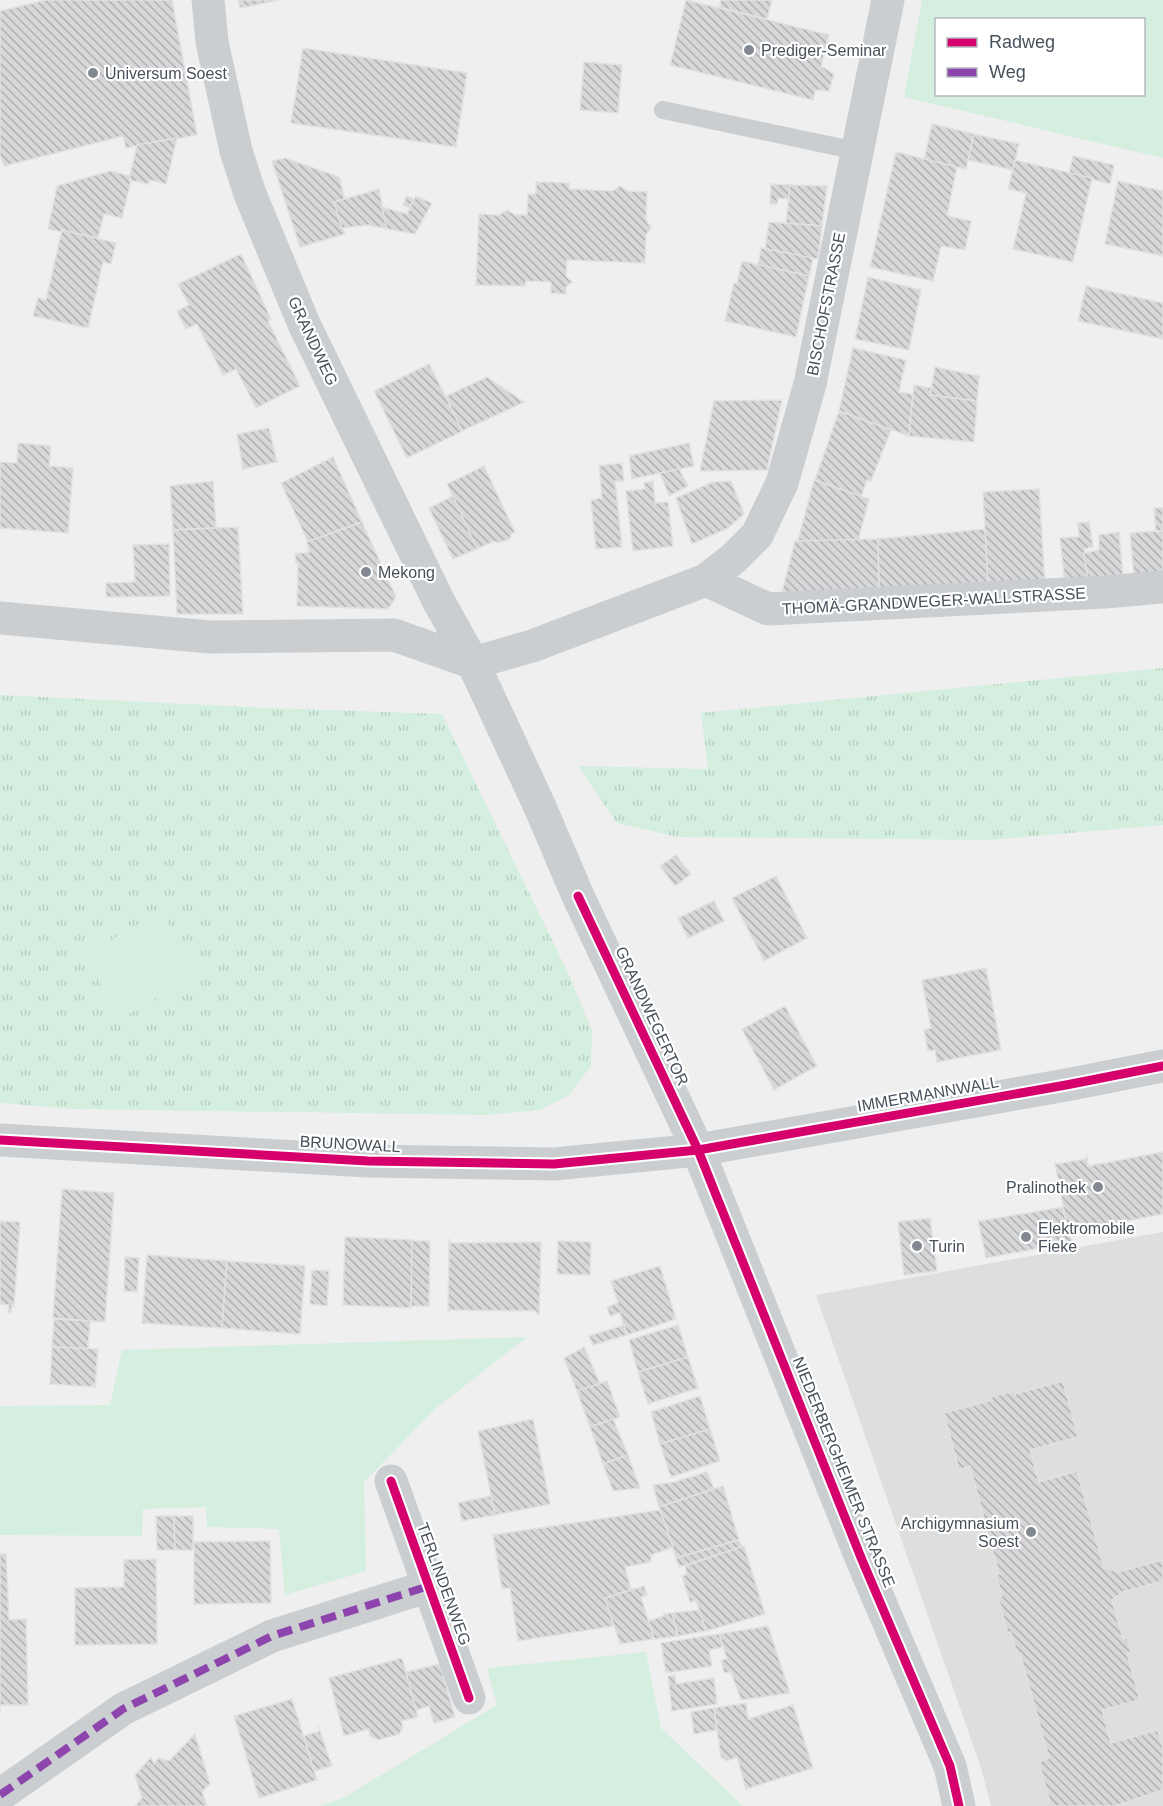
<svg xmlns="http://www.w3.org/2000/svg" width="1163" height="1806" font-family="Arial,sans-serif">
<style>
.education{fill:#dededf}
.park{fill:url(#park-tufts)}
.garden{fill:#d4eedf;fill-rule:evenodd}
.building{fill:url(#building-back-hatch);stroke:#e1e1e2;stroke-width:1.5}
.lines{fill:none;stroke-linecap:round;stroke-linejoin:round}
.service{stroke:#cbced0;stroke-width:18}
.minor{stroke:#cbced0;stroke-width:33}
.tertiary{stroke:#cbced0;stroke-width:33}
.quiet{stroke:#8e44ad;stroke-width:8;stroke-dasharray:15 8;stroke-linecap:butt}
.cycleway-casing{stroke:#fff;stroke-width:13}
.cycleway{stroke:#d6006c;stroke-width:9}
.poi-dot{fill:#82888f;stroke:#fff;stroke-width:2}
.labels{text-anchor:middle;dominant-baseline:central;stroke-width:4.5;stroke-linejoin:round;paint-order:stroke}
.poi-label{font-size:16px;fill:#47515c;stroke:#fff;text-anchor:start}
.street-label{font-size:16px;fill:#47515c;stroke:#fff}
</style>
<defs>
<pattern id="park-tufts" width="24" height="20" patternUnits="userSpaceOnUse" patternTransform="scale(1.5)"><rect width="24" height="20" fill="#d4eedf"/><path d="M3 7l-1-3M5 7V3M7 7l1-3M15 17l-1-3M17 17v-4M19 17l1-3" fill="none" stroke="#b7cec2"/></pattern>
<pattern id="building-back-hatch" width="6" height="6" patternUnits="userSpaceOnUse" patternTransform="scale(1.5)"><rect width="6" height="6" fill="#d7d7d9"/><path d="M-1 5l2 2M0 0l6 6M5-1l2 2" fill="none" stroke="#b0b1b3"/></pattern>
</defs>
<rect width="100%" height="100%" fill="#f0efef"/>
<!-- education -->
<polygon class="education" points="1163,1232 1163,1806 991,1806 981,1768 816,1295"/>
<!-- park -->
<g class="park">
<polygon points="1163,668 1163,825 989,840 678,837 617,823 578,766 708,769 701,713"/>
<polygon points="0,695 271,708 442,714 570,977 592,1031 591,1066 568,1096 539,1110 487,1115 73,1109 0,1103"/>
</g>
<!-- garden -->
<g class="garden">
<path d="M922,0H1163V158L904,97ZM936,20H1144V94H936Z"/>
<polygon points="161,911 198,974 122,1018 84,956"/>
<polygon points="527,1337 435,1409 364,1482 366,1571 285,1595 279,1529 207,1527 206,1507 143,1509 142,1536 0,1535 0,1406 110,1405 122,1350"/>
<polygon points="646,1652 661,1728 743,1806 320,1806 345,1797 497,1705 487,1668"/>
</g>
<!-- building -->
<g class="building">
<polygon points="46,0 172,0 197,135 126,148 123,136 4,166 0,155 0,11"/>
<polygon points="238,0 280,0 240,8"/>
<polygon points="686,0 829,35 821,66 834,74 829,91 815,90 813,100 670,65"/>
<polygon points="721,0 772,0 767,19 719,7"/>
<polygon points="303,48 467,73 456,147 291,123"/>
<polygon points="584,62 622,65 618,113 580,110"/>
<polygon points="932,124 974,134 966,169 924,160"/>
<polygon points="974,134 1019,144 1013,170 968,160"/>
<polygon points="177,138 166,184 150,180 149,184 129,180 137,145"/>
<polygon points="896,152 957,167 947,216 971,221 965,250 941,246 933,281 870,267"/>
<polygon points="1073,156 1114,165 1110,184 1069,173"/>
<polygon points="285,158 339,177 345,199 334,202 345,234 300,247 272,161"/>
<polygon points="1015,160 1092,178 1073,262 1013,249 1026,193 1008,189"/>
<polygon points="110,171 130,176 129,180 131,180 122,218 104,214 98,238 62,230 61,232 48,229 57,186"/>
<polygon points="1118,181 1163,191 1163,256 1105,244"/>
<polygon points="536,182 569,183 569,189 613,191 620,186 628,191 647,192 646,220 651,228 646,235 645,263 567,260 566,276 572,282 566,287 566,294 551,293 551,282 526,281 525,286 476,285 479,214 499,215 507,210 515,215 527,215 528,194 536,194"/>
<polygon points="771,184 790,185 789,199 778,198 777,204 770,204"/>
<polygon points="790,185 827,186 822,226 786,223"/>
<polygon points="379,189 387,229 369,225 342,228 334,202"/>
<polygon points="407,196 414,199 409,208 403,205"/>
<polygon points="416,196 432,203 415,234 387,229 382,207 407,214"/>
<polygon points="769,222 822,226 818,259 765,250"/>
<polygon points="62,230 116,243 111,264 103,262 88,328 33,316 38,298 46,300"/>
<polygon points="761,248 813,258 809,276 758,265"/>
<polygon points="241,254 271,319 268,321 300,386 256,408 236,369 223,375 197,324 186,329 177,311 189,305 178,284"/>
<polygon points="742,261 809,276 796,337 725,321 734,283 737,284"/>
<polygon points="868,277 921,290 909,350 855,339"/>
<polygon points="1086,286 1163,303 1163,339 1078,321"/>
<polygon points="853,348 906,360 899,392 913,394 909,436 839,411"/>
<polygon points="429,364 463,431 407,458 374,391"/>
<polygon points="935,367 979,376 977,401 930,395"/>
<polygon points="487,377 524,402 462,431 446,396"/>
<polygon points="914,385 931,388 930,395 977,401 974,442 909,436"/>
<polygon points="782,400 767,470 700,471 714,401"/>
<polygon points="839,411 891,430 871,481 867,480 861,497 815,480"/>
<polygon points="269,428 277,462 243,469 237,434"/>
<polygon points="18,443 51,446 49,466 73,468 68,533 0,528 0,462 17,463"/>
<polygon points="689,443 694,466 632,479 629,456"/>
<polygon points="333,457 362,522 308,542 281,483"/>
<polygon points="622,463 624,481 615,481 622,547 596,549 591,500 602,498 599,466"/>
<polygon points="484,466 515,532 511,534 510,539 498,543 494,541 477,549 447,484"/>
<polygon points="679,469 688,486 669,496 660,473"/>
<polygon points="814,480 869,499 858,541 798,541"/>
<polygon points="213,481 216,528 173,530 170,486"/>
<polygon points="653,481 655,503 668,502 673,546 633,551 626,491 645,489 644,483"/>
<polygon points="731,481 744,514 728,528 692,544 676,498 713,482"/>
<polygon points="1039,489 1045,584 988,586 983,492"/>
<polygon points="453,496 477,549 453,559 429,508"/>
<polygon points="1154,508 1163,508 1163,531 1156,531"/>
<polygon points="362,522 396,597 388,609 297,606 298,564 296,563 295,554 309,552 307,542"/>
<polygon points="1089,522 1093,547 1084,549 1088,582 1065,584 1060,538 1079,537 1078,523"/>
<polygon points="238,527 243,614 177,614 173,530"/>
<polygon points="985,529 988,586 879,593 878,539"/>
<polygon points="1163,531 1163,574 1134,576 1130,533"/>
<polygon points="1119,532 1123,577 1088,582 1084,553 1099,550 1099,535"/>
<polygon points="878,539 879,593 782,592 795,541"/>
<polygon points="169,544 170,596 106,597 106,583 135,582 133,545"/>
<polygon points="676,855 691,874 675,886 660,866"/>
<polygon points="776,876 807,938 764,961 732,898"/>
<polygon points="714,901 724,921 688,938 678,918"/>
<polygon points="986,968 1001,1050 937,1062 935,1050 928,1051 924,1030 931,1028 922,980"/>
<polygon points="785,1006 817,1066 774,1090 742,1029"/>
<polygon points="1163,1152 1163,1214 1068,1232 1055,1163 1057,1164 1085,1159 1087,1157 1088,1166"/>
<polygon points="62,1189 114,1193 105,1322 53,1318"/>
<polygon points="1063,1207 1068,1232 1069,1232 1072,1242 986,1258 978,1220 980,1221"/>
<polygon points="930,1218 937,1271 904,1275 898,1222"/>
<polygon points="0,1221 20,1222 14,1306 12,1305 11,1313 8,1313 9,1305 0,1304"/>
<polygon points="345,1237 413,1240 411,1308 343,1305"/>
<polygon points="449,1240 451,1243 541,1242 539,1314 537,1314 536,1311 450,1310 448,1312"/>
<polygon points="412,1241 430,1241 429,1306 411,1306"/>
<polygon points="558,1241 591,1242 590,1275 557,1274"/>
<polygon points="147,1255 227,1261 222,1328 142,1323"/>
<polygon points="125,1257 139,1258 137,1292 124,1291"/>
<polygon points="227,1261 305,1266 300,1334 222,1328"/>
<polygon points="660,1266 676,1319 627,1335 620,1313 610,1316 607,1307 618,1303 611,1281"/>
<polygon points="312,1270 329,1271 327,1306 310,1304"/>
<polygon points="54,1319 90,1321 88,1349 52,1347"/>
<polygon points="624,1325 627,1335 593,1345 589,1336"/>
<polygon points="678,1325 688,1357 638,1372 629,1340"/>
<polygon points="52,1347 98,1349 95,1387 50,1384"/>
<polygon points="584,1347 600,1384 577,1391 564,1358"/>
<polygon points="688,1357 698,1388 648,1404 638,1372"/>
<polygon points="607,1381 620,1417 590,1427 577,1391"/>
<polygon points="1063,1381 1078,1437 1030,1450 1039,1482 1077,1471 1104,1568 1118,1572 1163,1560 1163,1581 1123,1592 1112,1600 1123,1639 1127,1638 1131,1652 1127,1653 1140,1700 1102,1710 1111,1743 1158,1730 1163,1748 1163,1790 1115,1806 1051,1806 1039,1762 1049,1758 1020,1653 1017,1653 1011,1632 1008,1633 998,1597 1002,1596 996,1575 999,1574 970,1466 959,1470 944,1413 992,1400 991,1397 1014,1391 1015,1394"/>
<polygon points="700,1396 710,1429 660,1444 651,1412"/>
<polygon points="533,1419 550,1504 495,1515 478,1431"/>
<polygon points="613,1419 628,1455 603,1464 590,1427"/>
<polygon points="710,1429 720,1461 671,1477 660,1444"/>
<polygon points="628,1455 640,1488 613,1491 603,1464"/>
<polygon points="707,1472 714,1489 659,1507 653,1485 674,1482"/>
<polygon points="723,1486 739,1540 676,1558 659,1507"/>
<polygon points="491,1496 495,1515 462,1521 458,1503"/>
<polygon points="660,1510 673,1547 651,1555 651,1562 625,1567 631,1590 605,1598 614,1626 518,1641 510,1588 502,1589 493,1535"/>
<polygon points="156,1516 174,1516 175,1550 157,1550"/>
<polygon points="174,1516 193,1516 193,1550 175,1550"/>
<polygon points="739,1540 742,1547 679,1567 676,1558"/>
<polygon points="270,1541 271,1603 194,1604 194,1542"/>
<polygon points="744,1546 765,1614 706,1631 696,1600 690,1602 682,1576 687,1574 685,1566"/>
<polygon points="0,1554 6,1554 9,1620 26,1619 28,1705 0,1705 0,1712"/>
<polygon points="156,1559 157,1644 75,1645 75,1588 124,1587 124,1560"/>
<polygon points="644,1586 647,1595 641,1597 654,1639 620,1644 605,1598"/>
<polygon points="699,1610 706,1631 678,1636 672,1613"/>
<polygon points="672,1613 678,1636 654,1639 649,1621 664,1616 664,1614"/>
<polygon points="768,1626 790,1693 741,1700 731,1672 724,1673 721,1660 727,1659 719,1634"/>
<polygon points="719,1634 723,1647 709,1650 712,1666 666,1673 661,1643"/>
<polygon points="402,1658 418,1717 401,1721 403,1727 399,1734 378,1740 370,1736 369,1729 344,1736 329,1678"/>
<polygon points="440,1664 455,1717 434,1723 429,1706 416,1710 406,1672"/>
<polygon points="675,1675 676,1684 714,1678 717,1704 672,1711 668,1676"/>
<polygon points="292,1699 317,1780 259,1798 234,1716"/>
<polygon points="746,1703 748,1719 793,1705 813,1768 746,1789 737,1757 727,1761 721,1757 714,1708"/>
<polygon points="714,1708 717,1730 694,1734 691,1712"/>
<polygon points="318,1725 332,1766 314,1771 304,1736 320,1731"/>
<polygon points="195,1734 210,1784 202,1792 207,1806 135,1806 142,1798 135,1775 151,1757 154,1764 158,1758 169,1761"/>
</g>
<g class="lines">
<!-- service -->
<polyline class="service" points="663,110 857,151"/>
<!-- minor -->
<g class="minor">
<polyline points="208,0 212,42 236,151 250,194 304,324 439,602 473,663 540,807 578,896 698,1150"/>
<polyline points="706,580 768,609 1105,592 1163,587"/>
<polyline points="0,618 210,637 394,635 473,663"/>
<polyline points="473,663 532,646 706,580 734,558 757,535 782,483 810,384 888,0"/>
<polyline points="391,1481 469,1698"/>
<polyline points="0,1795 123,1709 272,1636 429,1586"/>
</g>
<!-- tertiary -->
<g class="tertiary">
<polyline points="0,1140 368,1161 554,1164 698,1150 1066,1085 1163,1066"/>
<polyline points="698,1150 862,1560 950,1766 959,1806"/>
</g>
<!-- quiet -->
<polyline class="quiet" points="0,1795 123,1709 272,1636 429,1586"/>
<defs>
<g id="cycleway">
<polyline points="578,896 698,1150 862,1560 950,1766 959,1806"/>
<polyline points="0,1140 368,1161 554,1164 698,1150 1066,1085 1163,1066"/>
<polyline points="391,1481 469,1698"/>
</g>
</defs>
<!-- cycleway casing -->
<use href="#cycleway" class="cycleway-casing"/>
<!-- cycleway -->
<use href="#cycleway" class="cycleway"/>
</g>
<!-- markers -->
<g class="poi-dot">
<circle cx="749" cy="50" r="6"/>
<circle cx="93" cy="73" r="6"/>
<circle cx="366" cy="572" r="6"/>
<circle cx="1098" cy="1187" r="6"/>
<circle cx="1026" cy="1237" r="6"/>
<circle cx="917" cy="1246" r="6"/>
<circle cx="1031" cy="1532" r="6"/>
</g>
<g class="labels">
<!-- poi labels -->
<g class="poi-label">
<text x="761" y="50">Prediger-Seminar</text>
<text x="105" y="73">Universum Soest</text>
<text x="378" y="572">Mekong</text>
<text x="1086" y="1187" text-anchor="end">Pralinothek</text>
<text x="1038" y="1228">Elektromobile<tspan x="1038" dy="18">Fieke</tspan></text>
<text x="929" y="1246">Turin</text>
<text x="1019" y="1523" text-anchor="end">Archigymnasium<tspan x="1019" dy="18">Soest</tspan></text>
</g>
<!-- street labels -->
<g class="street-label">
<text transform="translate(826 304) rotate(-79)">BISCHOFSTRASSE</text>
<text transform="translate(313 341) rotate(65)">GRANDWEG</text>
<text transform="translate(934 601) rotate(-3)">THOMÄ-GRANDWEGER-WALLSTRASSE</text>
<text transform="translate(652 1016) rotate(65)">GRANDWEGERTOR</text>
<text transform="translate(928 1094) rotate(-10)">IMMERMANNWALL</text>
<text transform="translate(350 1144) rotate(3)">BRUNOWALL</text>
<text transform="translate(844 1472) rotate(68)">NIEDERBERGHEIMER STRASSE</text>
<text transform="translate(444 1584) rotate(70)">TERLINDENWEG</text>
</g>
</g>
<!-- legend -->
<rect x="935" y="18" width="210" height="78" fill="#ffffff" stroke="#b5b9be" stroke-width="1.5"/>
<rect x="947" y="38" width="30" height="9" fill="#d6006c" stroke="#b5b9be" stroke-width="1.5"/>
<text x="989" y="48" font-size="18" fill="#47515c">Radweg</text>
<rect x="947" y="68" width="30" height="9" fill="#8e44ad" stroke="#b5b9be" stroke-width="1.5"/>
<text x="989" y="78" font-size="18" fill="#47515c">Weg</text>
</svg>
